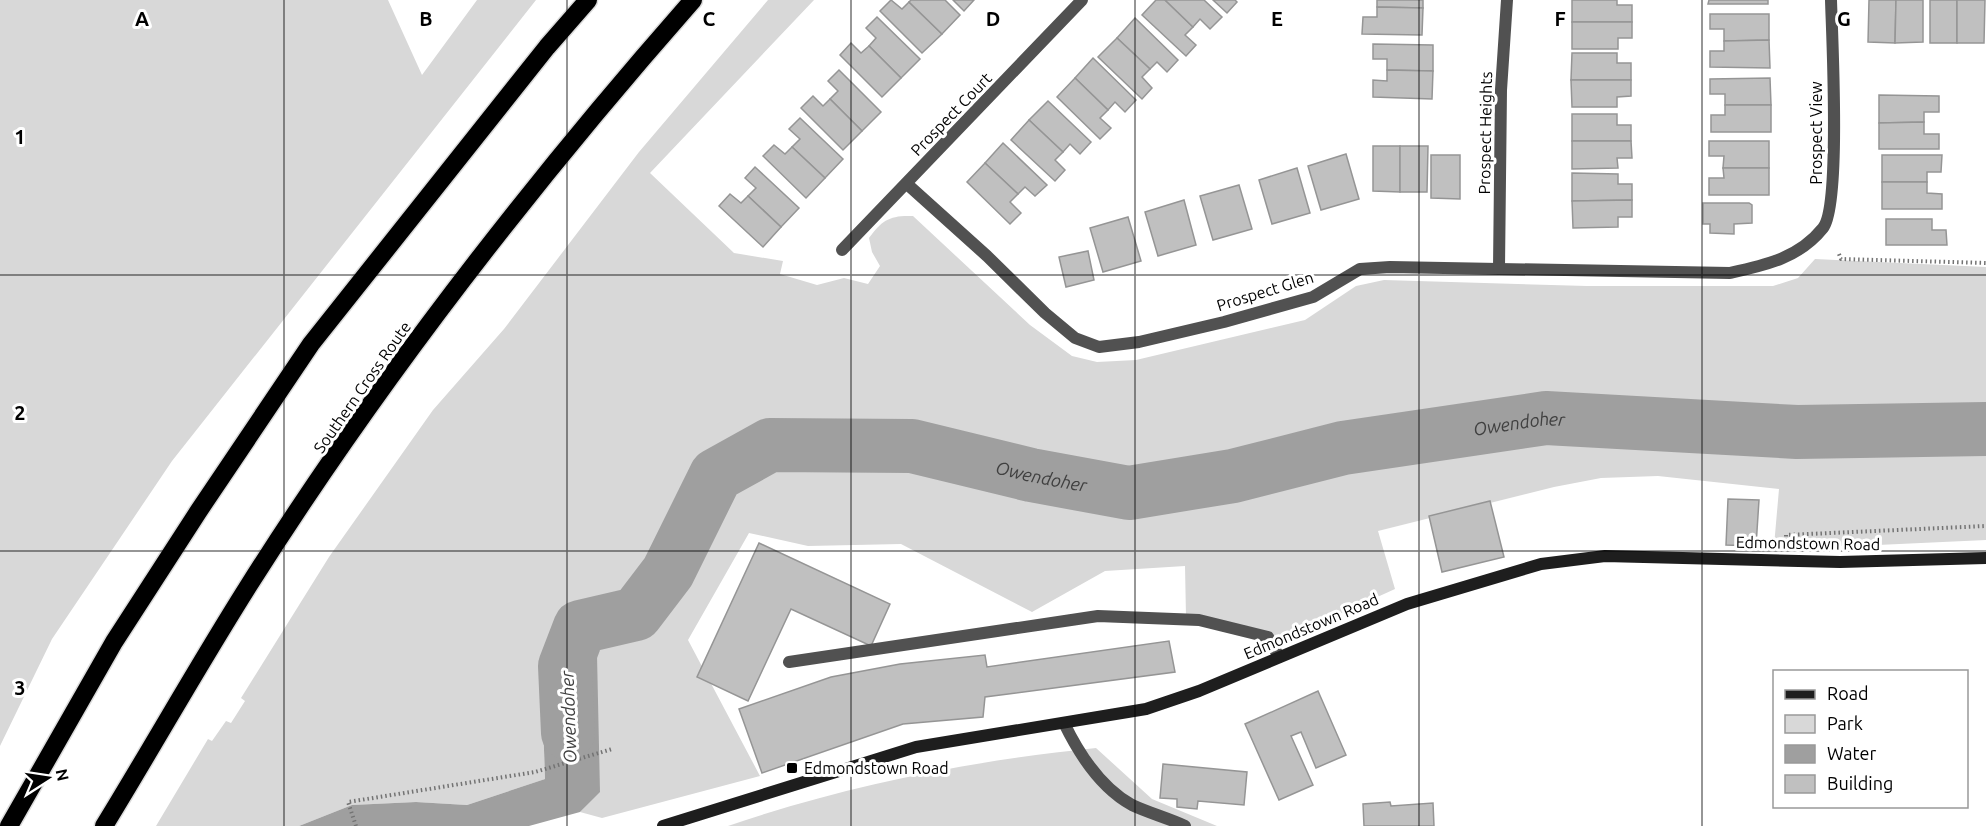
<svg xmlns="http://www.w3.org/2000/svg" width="1986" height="826" font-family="Ubuntu,sans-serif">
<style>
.green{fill:#d8d8d8}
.water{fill:#9f9f9f}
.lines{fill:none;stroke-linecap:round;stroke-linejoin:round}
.river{stroke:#9f9f9f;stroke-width:54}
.building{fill:#c0c0c0;stroke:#959595;stroke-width:1.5}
.highway-casing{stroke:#dbdbdb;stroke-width:21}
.path{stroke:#737373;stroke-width:4;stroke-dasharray:1.5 3;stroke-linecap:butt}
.lane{stroke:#515151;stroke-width:12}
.street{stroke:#515151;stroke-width:12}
.secondary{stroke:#1e1e1e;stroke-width:12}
.highway{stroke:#000;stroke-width:18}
.grid{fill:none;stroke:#000;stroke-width:1.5;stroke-opacity:0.55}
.poi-dot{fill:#000;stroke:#fff;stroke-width:2}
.labels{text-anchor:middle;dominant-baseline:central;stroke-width:6;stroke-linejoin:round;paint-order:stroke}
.street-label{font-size:16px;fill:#000;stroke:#fff}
.poi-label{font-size:16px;fill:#000;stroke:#fff;text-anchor:start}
.water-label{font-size:18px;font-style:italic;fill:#404040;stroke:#fff}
.grid-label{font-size:20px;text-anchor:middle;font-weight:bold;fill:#000;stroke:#fff;stroke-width:6;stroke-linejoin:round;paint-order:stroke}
</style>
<rect width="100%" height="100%" fill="#fff"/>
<!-- green -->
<g class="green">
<polygon points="0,0 388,0 422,75 477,0 536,0 172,461 52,639 0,746"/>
<path d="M768,0H814L650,173L734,253L783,261L780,274L817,285L844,278L868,284L880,266L872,252L869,238C882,220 890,215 913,216L1030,325L1072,356L1097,362L1136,360L1305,320L1356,286L1384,280L1587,286H1773L1798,278L1815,259L1986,267V540L1856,546H1774L1779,489L1658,476L1601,478L1554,487L1378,531L1395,589L1287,638L1186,617L1185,566L1105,571L1032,612L901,544L808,546L749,533L688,640L760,776L602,818L580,812L600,791L541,663L545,779L467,805L416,802L352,805L299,826H156L208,739L212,741L226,721L231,723L245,701L241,698L329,557L433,410L504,329L639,152Z"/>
<path d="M1096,748L1152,799L1217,826H728C848,785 970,761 1096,748Z"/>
</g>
<!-- water -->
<polygon class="water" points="597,655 600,792 580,812 529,826 299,826 352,805 416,802 467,805 545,779 541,662"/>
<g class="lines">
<!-- river -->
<path class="river" id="s1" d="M568,733L565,666L580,627L636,614L668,572L716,475L770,445L912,446L1031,475L1129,493L1233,476L1343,448L1546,418L1797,432L1986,429"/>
</g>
<!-- building -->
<g class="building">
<polygon points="891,0 902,9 909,2 942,34 922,53 880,11"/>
<polygon points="911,0 945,0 960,15 942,34 909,2"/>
<polygon points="953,0 974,0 964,11"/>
<polygon points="1156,0 1165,0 1193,27 1185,35 1196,45 1186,56 1142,15"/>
<polygon points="1165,0 1204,0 1222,17 1210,29 1200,19 1193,27"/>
<polygon points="1213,0 1235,0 1237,2 1227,13"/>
<polygon points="1377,0 1423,0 1423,8 1377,7"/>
<polygon points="1572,0 1617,0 1617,5 1632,5 1632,22 1572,22"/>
<polygon points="1709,0 1768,0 1768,4 1708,4"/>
<polygon points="1869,0 1896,0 1895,43 1868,42"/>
<polygon points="1896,0 1923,0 1923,42 1895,43"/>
<rect x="1930" y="0" width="27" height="43"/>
<polygon points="1957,0 1985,0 1984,43 1957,43"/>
<polygon points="1377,7 1423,8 1422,35 1362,34 1363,17 1377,17"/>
<polygon points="1710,14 1769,14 1769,40 1724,41 1724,29 1710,29"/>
<polygon points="877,17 920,59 901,78 869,46 876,38 866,28"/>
<polygon points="1135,18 1178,60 1167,72 1157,62 1150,69 1117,38"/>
<polygon points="1572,22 1632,22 1632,38 1618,38 1618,49 1572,49"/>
<polygon points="1117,38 1150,69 1142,77 1152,88 1142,99 1098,57"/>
<polygon points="1769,40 1770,68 1710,67 1710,51 1724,51 1724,41"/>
<polygon points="851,43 861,53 869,46 901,78 882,97 840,55"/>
<polygon points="1373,44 1433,45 1433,71 1387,70 1387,59 1373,59"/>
<polygon points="1572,53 1617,53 1617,63 1631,63 1631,80 1571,80"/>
<polygon points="1093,58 1136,100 1125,112 1115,102 1108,110 1075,78"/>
<polygon points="839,70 881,112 862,131 830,99 838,91 828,81"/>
<polygon points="1387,70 1433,71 1432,99 1373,97 1373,80 1387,81"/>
<polygon points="1075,78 1108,110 1100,118 1111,128 1100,139 1057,97"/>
<polygon points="1770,78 1771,105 1725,105 1725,94 1710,94 1710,79"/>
<polygon points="1571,80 1631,80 1631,96 1617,97 1617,107 1572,107"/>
<polygon points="1879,95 1939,96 1939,112 1924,112 1924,122 1879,123"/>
<polygon points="813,96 823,106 830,99 862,131 843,150 801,108"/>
<polygon points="1048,101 1091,142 1080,154 1070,144 1063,152 1029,120"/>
<polygon points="1725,105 1771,105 1771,132 1711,132 1711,115 1725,115"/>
<polygon points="1572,114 1617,114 1617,125 1631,125 1631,141 1572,141"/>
<polygon points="800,118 843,159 825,178 792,147 800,139 789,129"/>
<polygon points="1029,120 1063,152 1055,160 1065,170 1055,181 1011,140"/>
<polygon points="1924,122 1924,134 1939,134 1939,149 1879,149 1879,123"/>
<polygon points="1572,141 1631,141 1632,158 1617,158 1618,168 1572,169"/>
<polygon points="1709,141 1769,141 1769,168 1723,168 1724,156 1709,156"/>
<polygon points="1003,143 1047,185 1035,196 1025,187 1018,194 985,163"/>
<polygon points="774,145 785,154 792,147 825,178 806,198 763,156"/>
<polygon points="1373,146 1400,146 1400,192 1373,191"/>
<polygon points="1400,146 1428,146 1427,192 1400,192"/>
<polygon points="1346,154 1359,199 1321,210 1308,166"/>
<polygon points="1431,155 1460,155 1460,199 1431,198"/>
<polygon points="1882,155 1942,155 1941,172 1927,172 1927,182 1882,182"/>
<polygon points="985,163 1018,194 1010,202 1021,213 1010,224 967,182"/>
<polygon points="755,167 799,208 781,227 748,196 756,188 745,178"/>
<polygon points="1297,168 1310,213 1272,224 1259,180"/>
<polygon points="1723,168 1769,168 1769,195 1709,195 1709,178 1724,178"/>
<polygon points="1572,173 1618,174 1618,184 1632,184 1632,200 1572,201"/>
<polygon points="1882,182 1927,182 1927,193 1942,194 1942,209 1882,209"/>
<polygon points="1239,185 1252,229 1213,240 1200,196"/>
<polygon points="730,194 741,203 748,196 781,227 763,247 719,206"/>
<polygon points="1184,200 1196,245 1158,256 1145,212"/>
<polygon points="1632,200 1632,217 1618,217 1618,227 1573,228 1572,201"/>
<polygon points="1703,203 1749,203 1752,205 1752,223 1734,224 1734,234 1710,233 1710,224 1703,224"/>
<polygon points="1128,217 1141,261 1103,272 1090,228"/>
<polygon points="1886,219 1932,219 1932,230 1946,230 1947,245 1886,245"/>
<polygon points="1088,251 1094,280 1066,287 1059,257"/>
<polygon points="1728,499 1759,500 1756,546 1726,545"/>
<polygon points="1490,501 1504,557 1442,572 1429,516"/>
<polygon points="759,543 890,604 871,646 791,609 748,701 697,677"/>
<polygon points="1169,641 1175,672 985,697 983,717 903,724 762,773 739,709 831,677 900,664 985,655 987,667"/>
<polygon points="1318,691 1346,755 1316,768 1301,732 1291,736 1313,785 1279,800 1245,724"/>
<polygon points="1163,764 1247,772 1244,805 1198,801 1197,809 1177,807 1177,799 1160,798"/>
<polygon points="1390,802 1391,806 1433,803 1434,826 1364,826 1363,804"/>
</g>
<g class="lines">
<defs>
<g id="highway">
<polyline points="9,826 114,642 198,512 311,344 547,47 588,0"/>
<path d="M104,826C153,746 199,664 249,585C380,378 531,184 693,0"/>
</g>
</defs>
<!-- highway casing -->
<use href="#highway" class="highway-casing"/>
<!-- path -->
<g class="path">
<polyline points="1839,254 1841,259 1986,263"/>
<polyline points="1786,541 1786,535 1986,526"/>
<polyline points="356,826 348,802 535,772 612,749"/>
</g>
<!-- lane -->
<g class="lane">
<polyline points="789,662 1098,616 1199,620 1268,637 1279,657"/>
<path d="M1064,723C1079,754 1101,788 1132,805C1149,813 1168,818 1185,826"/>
</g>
<!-- street -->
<g class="street">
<path d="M907,184L987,256L1045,313L1075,338L1099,347L1139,342L1224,322L1313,297L1360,269L1390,267L1730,273C1766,265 1799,258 1823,228C1841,206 1832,37 1831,0"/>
<polyline points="842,250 1082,0"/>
<polyline points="1499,268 1501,90 1507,0"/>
</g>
<!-- secondary -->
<polyline class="secondary" points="663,826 916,747 1146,709 1199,691 1407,604 1541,564 1605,556 1840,562 1986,558"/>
<!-- highway -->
<use href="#highway" class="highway"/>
</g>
<!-- grid -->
<path class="grid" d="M284,0V826M567,0V826M851,0V826M1135,0V826M1419,0V826M1702,0V826M0,275H1986M0,551H1986"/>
<!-- markers -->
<rect class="poi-dot" x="786" y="762" width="12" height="12" rx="3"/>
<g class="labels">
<!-- street labels -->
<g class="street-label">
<text transform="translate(951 114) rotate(-46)">Prospect Court</text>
<text transform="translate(1485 133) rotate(-89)">Prospect Heights</text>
<text transform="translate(1816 133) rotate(-90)">Prospect View</text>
<text transform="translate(1265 291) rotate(-17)">Prospect Glen</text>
<text transform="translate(362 387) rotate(-55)">Southern Cross Route</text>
<text transform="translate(1808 543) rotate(1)">Edmondstown Road</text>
<text transform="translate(1311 626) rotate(-23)">Edmondstown Road</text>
</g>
<!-- poi labels -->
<g class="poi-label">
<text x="804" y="768">Edmondstown Road</text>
</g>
<!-- water labels -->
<g class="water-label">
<text stroke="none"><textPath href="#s1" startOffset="1150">Owendoher</textPath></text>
<text stroke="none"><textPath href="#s1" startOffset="664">Owendoher</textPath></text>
<text transform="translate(568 717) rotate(-92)">Owendoher</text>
</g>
</g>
<g class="grid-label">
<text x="142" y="26">A</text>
<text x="426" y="26">B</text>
<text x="709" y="26">C</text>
<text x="993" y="26">D</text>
<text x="1277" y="26">E</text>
<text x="1560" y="26">F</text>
<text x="1844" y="26">G</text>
<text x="20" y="144">1</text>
<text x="20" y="420">2</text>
<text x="20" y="695">3</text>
</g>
<!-- legend -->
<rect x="1773" y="670" width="195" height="138" fill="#ffffff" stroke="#999999" stroke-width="1.5"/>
<rect x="1785" y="690" width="30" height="9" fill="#1e1e1e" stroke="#999999" stroke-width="1.5"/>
<text x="1827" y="700" font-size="18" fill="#000000">Road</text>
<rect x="1785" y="715" width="30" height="18" fill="#d8d8d8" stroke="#999999" stroke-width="1.5"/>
<text x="1827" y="730" font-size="18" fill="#000000">Park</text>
<rect x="1785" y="745" width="30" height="18" fill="#9f9f9f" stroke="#999999" stroke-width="1.5"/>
<text x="1827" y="760" font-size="18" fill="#000000">Water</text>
<rect x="1785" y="775" width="30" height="18" fill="#c0c0c0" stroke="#999999" stroke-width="1.5"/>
<text x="1827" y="790" font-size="18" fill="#000000">Building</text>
<!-- north arrow -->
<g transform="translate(48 778) rotate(78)" stroke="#ffffff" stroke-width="4.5" paint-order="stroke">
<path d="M0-4.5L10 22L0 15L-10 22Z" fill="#000000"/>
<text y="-9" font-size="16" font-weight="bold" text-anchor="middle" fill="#000000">N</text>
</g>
</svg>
